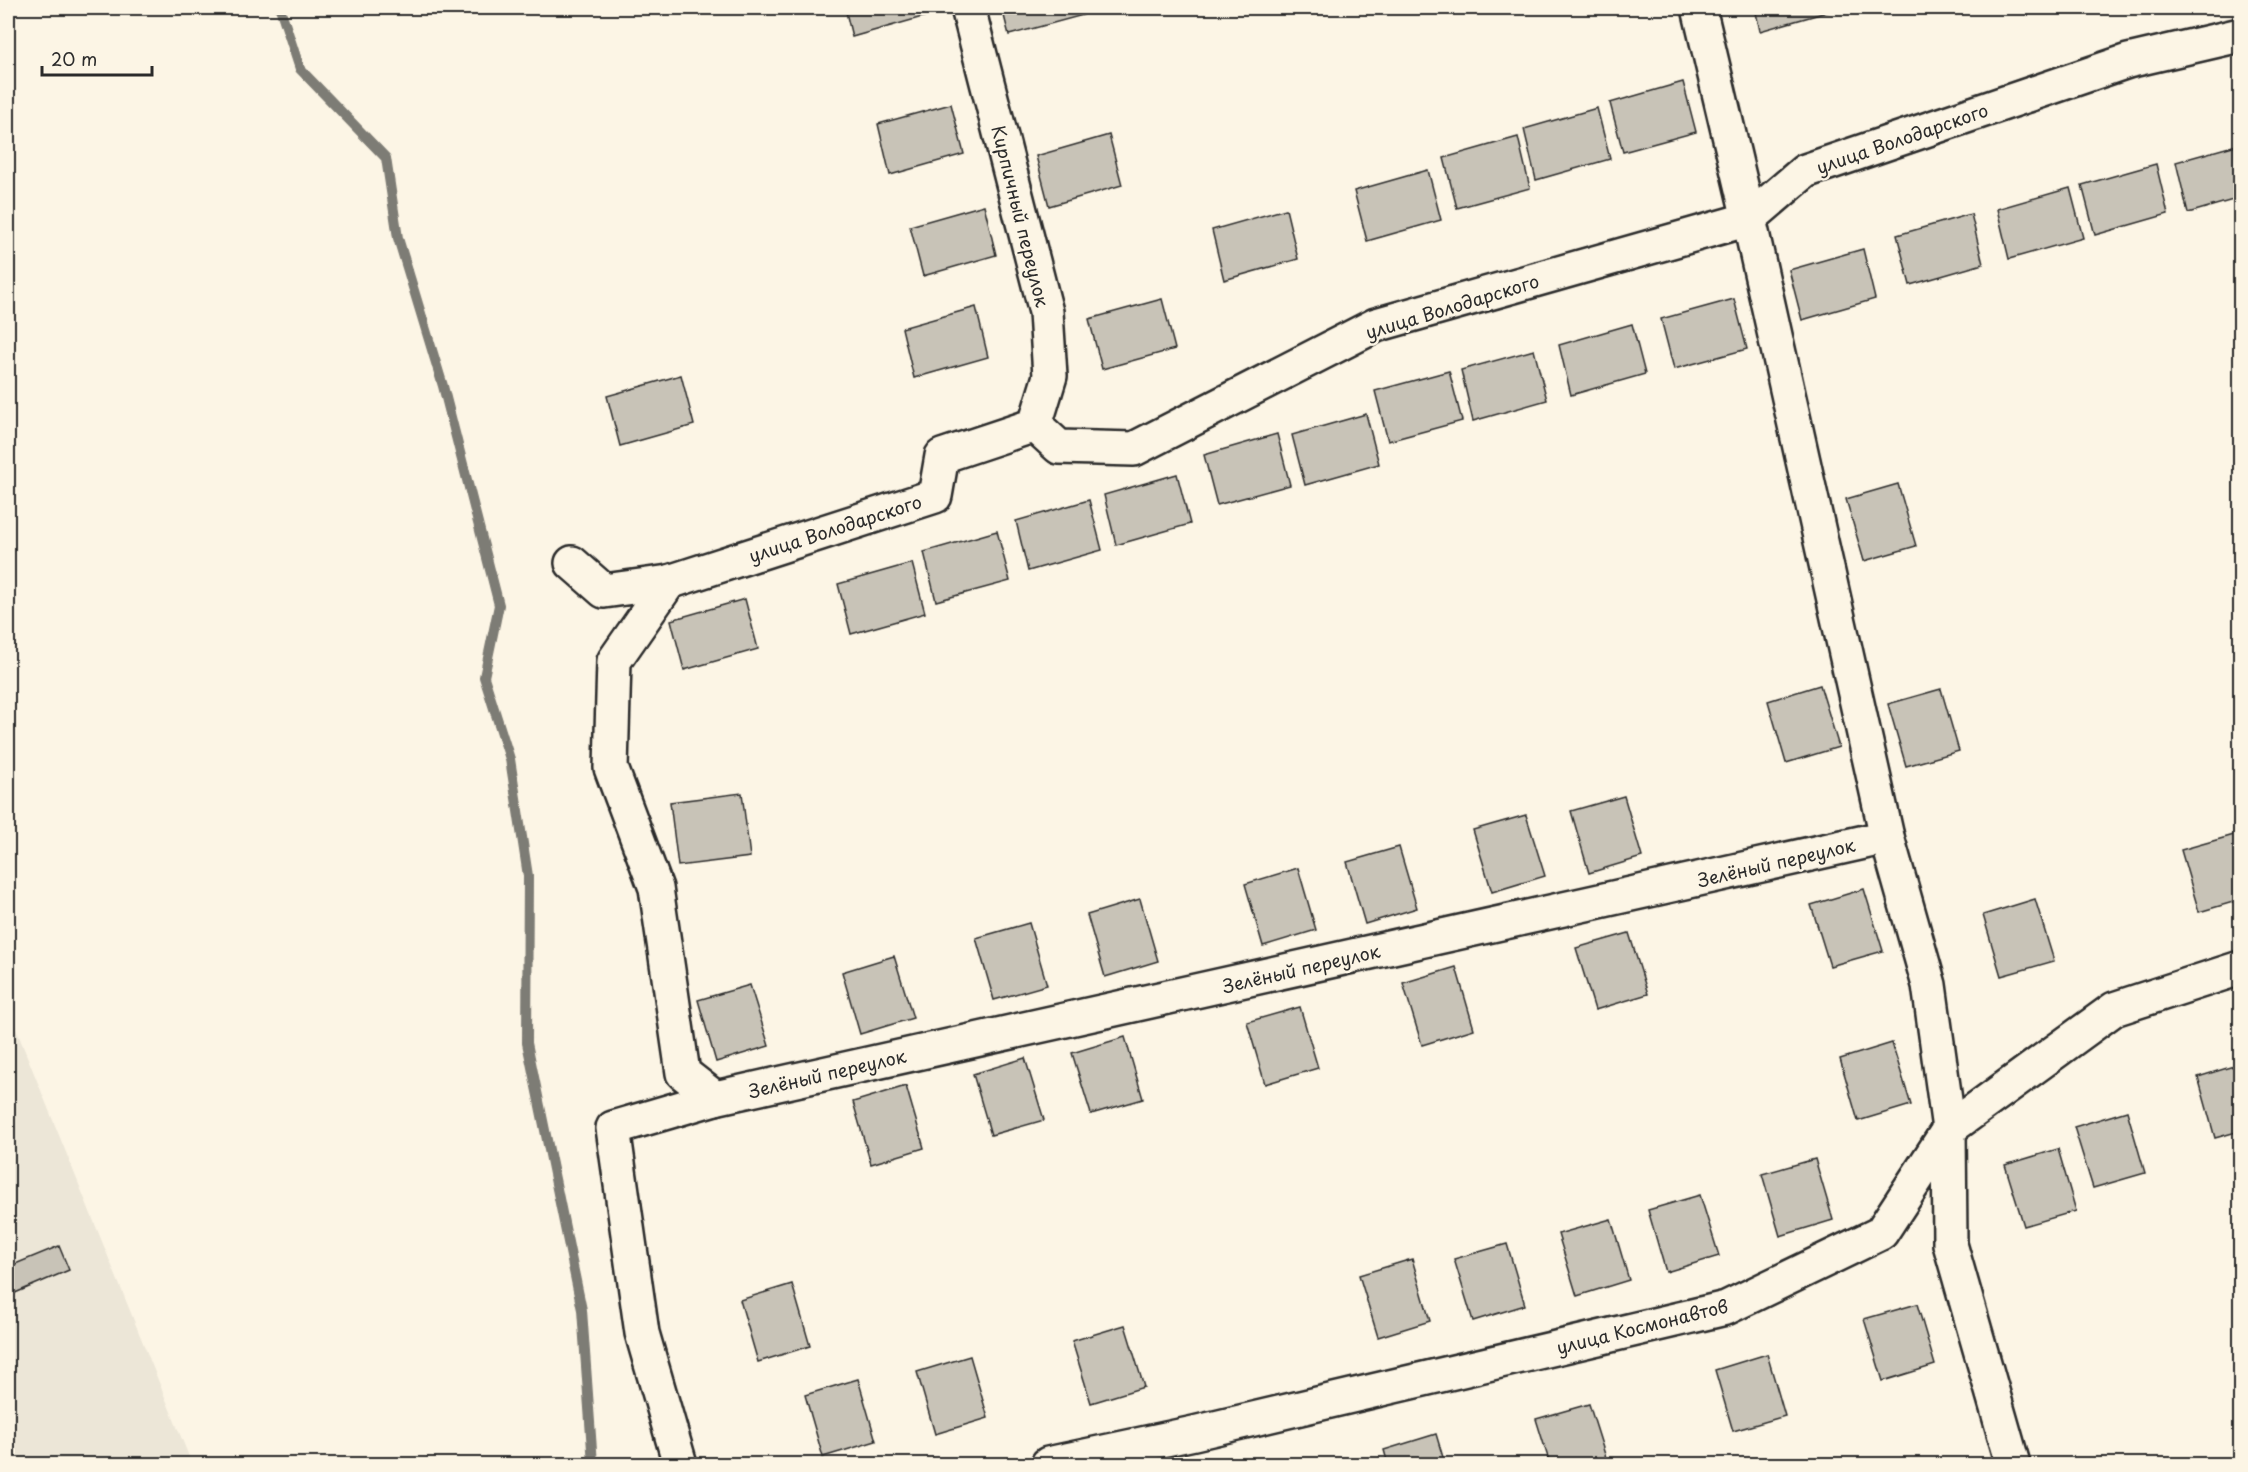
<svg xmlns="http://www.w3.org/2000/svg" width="2248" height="1472" font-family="'Playpen Sans',sans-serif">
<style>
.built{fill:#ece6d7}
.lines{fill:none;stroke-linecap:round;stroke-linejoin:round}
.stream{stroke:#7d7b74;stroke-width:10}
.building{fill:#c8c3b7;stroke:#2b2b2b;stroke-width:1.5}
.street-casing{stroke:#2b2b2b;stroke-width:38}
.street{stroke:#fcf5e5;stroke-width:33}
.labels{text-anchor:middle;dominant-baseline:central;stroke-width:5;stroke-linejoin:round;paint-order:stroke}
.street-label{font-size:18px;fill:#2b2b2b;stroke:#fcf5e5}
</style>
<rect width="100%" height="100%" fill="#fcf5e5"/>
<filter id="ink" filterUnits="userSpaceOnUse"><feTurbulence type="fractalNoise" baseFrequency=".0167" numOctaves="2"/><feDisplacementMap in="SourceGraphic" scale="12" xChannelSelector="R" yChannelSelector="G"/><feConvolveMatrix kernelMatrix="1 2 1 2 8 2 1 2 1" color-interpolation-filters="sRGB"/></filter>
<g filter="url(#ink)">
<!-- built -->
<polygon class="built" points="8,1009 192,1464 8,1464"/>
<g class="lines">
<!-- stream -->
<polyline class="stream" points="280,8 300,69 386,158 398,238 443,386 499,605 484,677 510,759 528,876 527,1043 582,1310 593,1464"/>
</g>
<!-- building -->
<g class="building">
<polygon points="845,8 923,8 926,16 852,37"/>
<polygon points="1002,8 1081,8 1083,15 1009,35"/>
<polygon points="1755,8 1833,8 1834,10 1760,31"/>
<polygon points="1683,82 1696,132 1623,152 1610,103"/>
<polygon points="951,104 964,154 890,175 878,124"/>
<polygon points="1597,108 1610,159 1536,180 1524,129"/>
<polygon points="1109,135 1122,185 1049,206 1036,156"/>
<polygon points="1518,137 1530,188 1457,208 1444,158"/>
<polygon points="2240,144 2240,198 2188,213 2176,162"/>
<polygon points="2156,164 2168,214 2095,235 2082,185"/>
<polygon points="1428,170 1441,220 1367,241 1354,191"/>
<polygon points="2070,188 2083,238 2009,259 1997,209"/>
<polygon points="984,205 996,255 923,276 910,226"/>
<polygon points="1286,209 1298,259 1224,280 1212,230"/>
<polygon points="1971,214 1983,264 1910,285 1897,235"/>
<polygon points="1863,249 1875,299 1802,320 1789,270"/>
<polygon points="1162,299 1175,349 1102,369 1089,319"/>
<polygon points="1734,299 1747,349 1674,369 1661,319"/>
<polygon points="976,307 988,357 914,378 902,328"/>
<polygon points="1632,324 1645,374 1571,395 1559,345"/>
<polygon points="1534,350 1547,400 1473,421 1461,370"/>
<polygon points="1449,371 1462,421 1388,441 1375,391"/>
<polygon points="681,375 694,425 620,446 607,396"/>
<polygon points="1366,414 1379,464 1305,485 1292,435"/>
<polygon points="1277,434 1290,485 1217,505 1204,455"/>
<polygon points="1177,474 1190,524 1116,545 1104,495"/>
<polygon points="1898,484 1916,546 1864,561 1846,499"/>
<polygon points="1089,500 1102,550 1028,571 1016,521"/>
<polygon points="997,531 1010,581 936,601 924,552"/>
<polygon points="912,563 925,613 851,634 838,584"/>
<polygon points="745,599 758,649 684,670 671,620"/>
<polygon points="1820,685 1839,747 1786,763 1768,701"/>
<polygon points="1941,689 1959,751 1906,766 1888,704"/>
<polygon points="742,793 750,857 678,866 670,802"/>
<polygon points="1624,796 1642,857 1589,873 1571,811"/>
<polygon points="1526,815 1545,876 1492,892 1473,830"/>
<polygon points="2234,835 2240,858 2240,900 2199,912 2181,850"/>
<polygon points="1399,847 1417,908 1365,924 1347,862"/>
<polygon points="1298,868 1316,930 1263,946 1245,884"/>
<polygon points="1864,889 1883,951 1830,966 1811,905"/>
<polygon points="1140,899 1158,961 1105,977 1087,915"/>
<polygon points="2035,899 2054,961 2001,976 1983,915"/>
<polygon points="1029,923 1047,985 994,1000 976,938"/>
<polygon points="1629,933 1648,994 1595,1010 1576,948"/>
<polygon points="894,956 913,1018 860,1034 842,972"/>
<polygon points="1456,967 1474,1029 1422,1045 1403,983"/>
<polygon points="750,985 769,1046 716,1062 698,1000"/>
<polygon points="1300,1007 1318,1068 1265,1084 1247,1022"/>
<polygon points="1125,1037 1143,1099 1091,1114 1072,1053"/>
<polygon points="1892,1043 1911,1105 1858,1121 1840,1059"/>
<polygon points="1025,1058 1044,1120 991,1135 973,1074"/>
<polygon points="2240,1064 2240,1131 2215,1138 2198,1077"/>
<polygon points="906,1086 924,1148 871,1164 853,1102"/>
<polygon points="2127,1111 2145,1173 2093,1188 2074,1127"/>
<polygon points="2058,1149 2076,1211 2024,1226 2005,1165"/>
<polygon points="1815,1159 1833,1220 1780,1236 1762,1174"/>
<polygon points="1700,1195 1719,1256 1666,1272 1648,1210"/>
<polygon points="1611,1219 1629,1280 1577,1296 1558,1234"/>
<polygon points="1507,1244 1525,1305 1473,1321 1454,1259"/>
<polygon points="59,1246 69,1270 8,1296 8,1267"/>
<polygon points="1412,1259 1430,1321 1378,1337 1359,1275"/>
<polygon points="792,1284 810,1346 758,1362 740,1300"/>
<polygon points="1917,1304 1935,1365 1883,1381 1864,1319"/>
<polygon points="1125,1325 1144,1387 1091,1403 1072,1341"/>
<polygon points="1767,1354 1785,1416 1733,1431 1715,1370"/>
<polygon points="970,1356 988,1418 935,1434 917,1372"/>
<polygon points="858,1379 876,1441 823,1457 805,1395"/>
<polygon points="1589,1404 1608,1464 1550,1464 1536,1419"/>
<polygon points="1436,1434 1445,1464 1388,1464 1384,1450"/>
</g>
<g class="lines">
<defs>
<g id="street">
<polyline points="968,8 1046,312 1050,376 1035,425"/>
<polyline points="1699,8 1749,219 1887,837 1929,985 1949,1129 1950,1244 2013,1464"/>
<polyline points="572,563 604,591 669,582 614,661 611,768 656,888 683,1073 715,1098 613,1128 642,1333 680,1464"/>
<polyline points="669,582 935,496 942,456 1035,425 1059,447 1134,449 1376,325 1749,219 1805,171 2128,61 2240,35"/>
<polyline points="715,1098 1887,837"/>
<polyline points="1048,1464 1194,1433 1726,1308 1881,1233 1949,1129 2114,1009 2240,968"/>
</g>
</defs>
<!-- street casing -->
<use href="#street" class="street-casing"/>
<!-- street -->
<use href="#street" class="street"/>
</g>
</g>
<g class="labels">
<!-- street labels -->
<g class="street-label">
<text transform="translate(1902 138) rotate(-19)">улица Володарского</text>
<text transform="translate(1021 216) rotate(76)">Кирпичный переулок</text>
<text transform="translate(1452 306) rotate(-17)">улица Володарского</text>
<text transform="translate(835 528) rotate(-18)">улица Володарского</text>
<text transform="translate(1776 862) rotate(-13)">Зелёный переулок</text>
<text transform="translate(1301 968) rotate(-13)">Зелёный переулок</text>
<text transform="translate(827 1073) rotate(-13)">Зелёный переулок</text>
<text transform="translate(1642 1326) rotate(-14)">улица Космонавтов</text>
</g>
</g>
<!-- margin -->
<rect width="2248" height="1472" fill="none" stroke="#fcf5e5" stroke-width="30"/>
<rect x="15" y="15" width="2218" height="1442" fill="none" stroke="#2b2b2b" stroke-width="2" filter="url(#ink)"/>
<!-- scale -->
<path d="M42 66v9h110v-9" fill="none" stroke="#2b2b2b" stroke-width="3"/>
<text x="51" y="66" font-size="18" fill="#2b2b2b" stroke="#fcf5e5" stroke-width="4.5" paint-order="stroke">20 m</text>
</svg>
